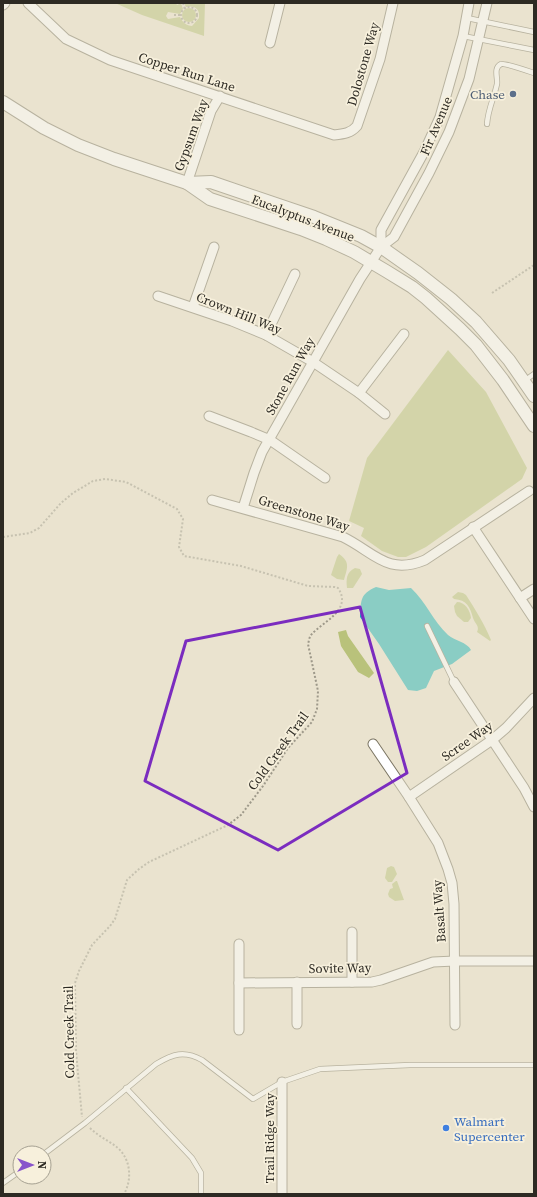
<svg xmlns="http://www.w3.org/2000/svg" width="537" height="1197" font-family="'Source Serif 4',serif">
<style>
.green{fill:#b9c27b}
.water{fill:#18b1b6}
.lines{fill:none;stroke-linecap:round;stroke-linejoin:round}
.service-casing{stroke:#7c7664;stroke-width:6}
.minor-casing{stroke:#7c7664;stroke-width:11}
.secondary-casing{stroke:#7c7664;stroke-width:14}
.path{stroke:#9e998a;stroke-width:2;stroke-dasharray:2 2;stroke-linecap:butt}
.service{stroke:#fff;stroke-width:4.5}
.minor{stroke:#fff;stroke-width:9}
.secondary{stroke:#fff;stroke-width:12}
.marked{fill:none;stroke:#7b2cbf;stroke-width:3;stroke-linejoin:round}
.service-dot{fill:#5c6f8a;stroke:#f7f0dc;stroke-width:1.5}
.shop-dot{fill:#3f7fe0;stroke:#f7f0dc;stroke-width:1.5}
.labels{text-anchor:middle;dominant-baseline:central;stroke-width:3.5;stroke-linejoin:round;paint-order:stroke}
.street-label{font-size:13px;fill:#2d2a23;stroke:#f7f0dc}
.service-label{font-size:13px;fill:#4e5e75;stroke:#f7f0dc;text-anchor:end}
.shop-label{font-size:13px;fill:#366cbe;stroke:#f7f0dc;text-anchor:start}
</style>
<rect width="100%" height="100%" fill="#eae3cf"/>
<!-- green -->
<g class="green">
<path d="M115,3H176L177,5L181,3L183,9L180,14L168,12L166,16L168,19L180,17C182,22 187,26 192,26L199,18C200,9 195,5 186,7L184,3H205L204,36L142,15Z"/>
<circle cx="189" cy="15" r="7"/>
<polygon points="448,350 486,392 527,468 522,479 426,547 406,557 398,557 382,551 361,536 364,528 349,521 367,458"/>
<path d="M339,554C351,562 347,569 344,580L337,579L331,575L337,557Z"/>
<path d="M355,568L360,569L362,574L353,588H347C346,580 346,572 355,568Z"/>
<path d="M458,592L463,593L466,595C475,609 484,623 491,640L490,641L477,632C480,626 475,624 473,618C470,607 467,600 454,599L452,597Z"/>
<path d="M457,602C465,602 470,610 471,618L468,622H464L457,616L455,612L454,606Z"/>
<polygon points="346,630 348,636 374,673 369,678 358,672 341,646 338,632"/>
<polygon points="391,866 394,867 397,874 392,882 388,882 385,878 387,868"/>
<polygon points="396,881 397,881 404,900 395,901 389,897 388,894 390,889 393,888 392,884"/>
</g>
<!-- water -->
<path class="water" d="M376,587L389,590L411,588C426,602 433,621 448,635C455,641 467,642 471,650L452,664L434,671L426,688L417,691L408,690L379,644L360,617C361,600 360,594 376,587Z"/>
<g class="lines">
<defs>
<g id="service">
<polyline points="467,18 534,32"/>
<polyline points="463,36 534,50"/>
<path d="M487,124C488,109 494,98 497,84C498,78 493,68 501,64C504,63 528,71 534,73"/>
<polyline points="524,381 534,374"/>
<polyline points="427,626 454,682"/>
<polyline points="126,1088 192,1158 201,1173 201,1194"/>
<path d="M44,1154L85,1123L156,1064C173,1054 184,1050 202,1060L253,1099L282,1082L320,1069L410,1065H534"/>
<polyline points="3,1183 20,1171"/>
</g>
<g id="minor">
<path d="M28,3L66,39L110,60L334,135C344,134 351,133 357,126L380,59L393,3"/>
<polyline points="3,5 5,3"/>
<polyline points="270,43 280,3"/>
<polyline points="187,183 211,111 220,96"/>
<polyline points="381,247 381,230 424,152 440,117 463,36 469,3"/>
<polyline points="158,296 232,321 266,335 313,362 359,393 385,414"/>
<polyline points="193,307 214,247"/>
<polyline points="266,335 295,274"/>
<polyline points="359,393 404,334"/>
<polyline points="209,416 251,432 270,440 325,478"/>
<path d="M212,500L343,537C374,552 387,576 425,560L529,491"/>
<polyline points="243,508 254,473 262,452 360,279 381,247 394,237 429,173 449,132 469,79 487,3"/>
<polyline points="473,527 534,619"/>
<polyline points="520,598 534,589"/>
<polyline points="454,682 524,788 534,807"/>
<polyline points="373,744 409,797 438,843 448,869 452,883 454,904 455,1025"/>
<polyline points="409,797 492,740 506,728 534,698"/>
<polyline points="352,932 352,982"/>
<polyline points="239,983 372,982 381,980 433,962 455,961 534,961"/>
<polyline points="297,1024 297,982"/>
<polyline points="239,1030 239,944"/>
<polyline points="282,1194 282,1082"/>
</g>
<g id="secondary">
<polyline points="3,102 44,128 78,145 114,159 187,183 210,199 301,229 326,239 354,252 386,271 412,287 426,298 460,329 476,345 503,380 534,426"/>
<polyline points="187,183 211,182 314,217 361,236 381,247 418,273 451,299 476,322 509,360 534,396"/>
</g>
</defs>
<!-- service casing -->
<use href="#service" class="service-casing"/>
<!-- minor casing -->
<use href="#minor" class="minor-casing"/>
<!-- secondary casing -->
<use href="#secondary" class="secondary-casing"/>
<!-- path -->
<g class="path">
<polyline points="183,3 185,9"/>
<circle cx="189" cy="15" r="8"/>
<polyline points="174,15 181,15"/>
<polyline points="492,293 534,265"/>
<path d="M3,537L30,533L39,528L61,503L73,493L93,481L105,479L126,482L177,509L183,519L179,547L184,556L241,566L308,586L335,587L338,588C353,610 322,622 311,635C309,638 309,641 308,644L318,691L317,709L312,722L288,748L263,786L241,815L228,825L149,862L139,869L127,880L115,919L110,926L92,945L79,971L75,983L76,1051L82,1117"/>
<path d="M90,1128C99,1137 110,1141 119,1149C131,1161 132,1180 124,1194"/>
</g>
<!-- service -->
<use href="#service" class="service"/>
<!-- minor -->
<use href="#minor" class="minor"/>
<!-- secondary -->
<use href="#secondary" class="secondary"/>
</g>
<!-- marked area -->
<path d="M0 0H537V1197H0ZM360,607L407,773L278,850L145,781L186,641Z" fill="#eae3cf" fill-opacity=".55" fill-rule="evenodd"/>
<path class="marked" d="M360,607L407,773L278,850L145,781L186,641Z"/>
<!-- markers -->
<circle class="service-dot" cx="513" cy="94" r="4"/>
<circle class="shop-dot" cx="446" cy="1128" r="4"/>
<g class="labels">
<!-- street labels -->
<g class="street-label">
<text transform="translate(363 64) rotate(-74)">Dolostone Way</text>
<text transform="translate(187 72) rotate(18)">Copper Run Lane</text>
<text transform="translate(436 126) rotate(-67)">Fir Avenue</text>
<text transform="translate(191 135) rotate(-70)">Gypsum Way</text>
<text transform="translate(303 218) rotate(21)">Eucalyptus Avenue</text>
<text transform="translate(239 313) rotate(22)">Crown Hill Way</text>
<text transform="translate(290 376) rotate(-61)">Stone Run Way</text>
<text transform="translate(304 513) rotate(17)">Greenstone Way</text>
<text transform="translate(467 741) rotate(-35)">Scree Way</text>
<text transform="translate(278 751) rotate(-54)">Cold Creek Trail</text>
<text transform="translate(439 911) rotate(-94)">Basalt Way</text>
<text transform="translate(340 968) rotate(-1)">Sovite Way</text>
<text transform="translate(69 1032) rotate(-91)">Cold Creek Trail</text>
<text transform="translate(269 1138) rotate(-90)">Trail Ridge Way</text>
</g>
<!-- service labels -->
<g class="service-label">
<text x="505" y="94">Chase</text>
</g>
<!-- shop labels -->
<g class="shop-label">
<text x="454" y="1121">Walmart<tspan x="454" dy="15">Supercenter</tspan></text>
</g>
</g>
<!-- border -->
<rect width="537" height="1197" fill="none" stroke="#2d2a23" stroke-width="8"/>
<!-- north arrow -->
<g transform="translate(32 1165) rotate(90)"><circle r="19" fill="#f7f0dc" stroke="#a6a192"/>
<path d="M0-3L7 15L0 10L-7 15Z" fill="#8954cb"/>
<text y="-6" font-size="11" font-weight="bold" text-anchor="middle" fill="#2d2a23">N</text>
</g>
</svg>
